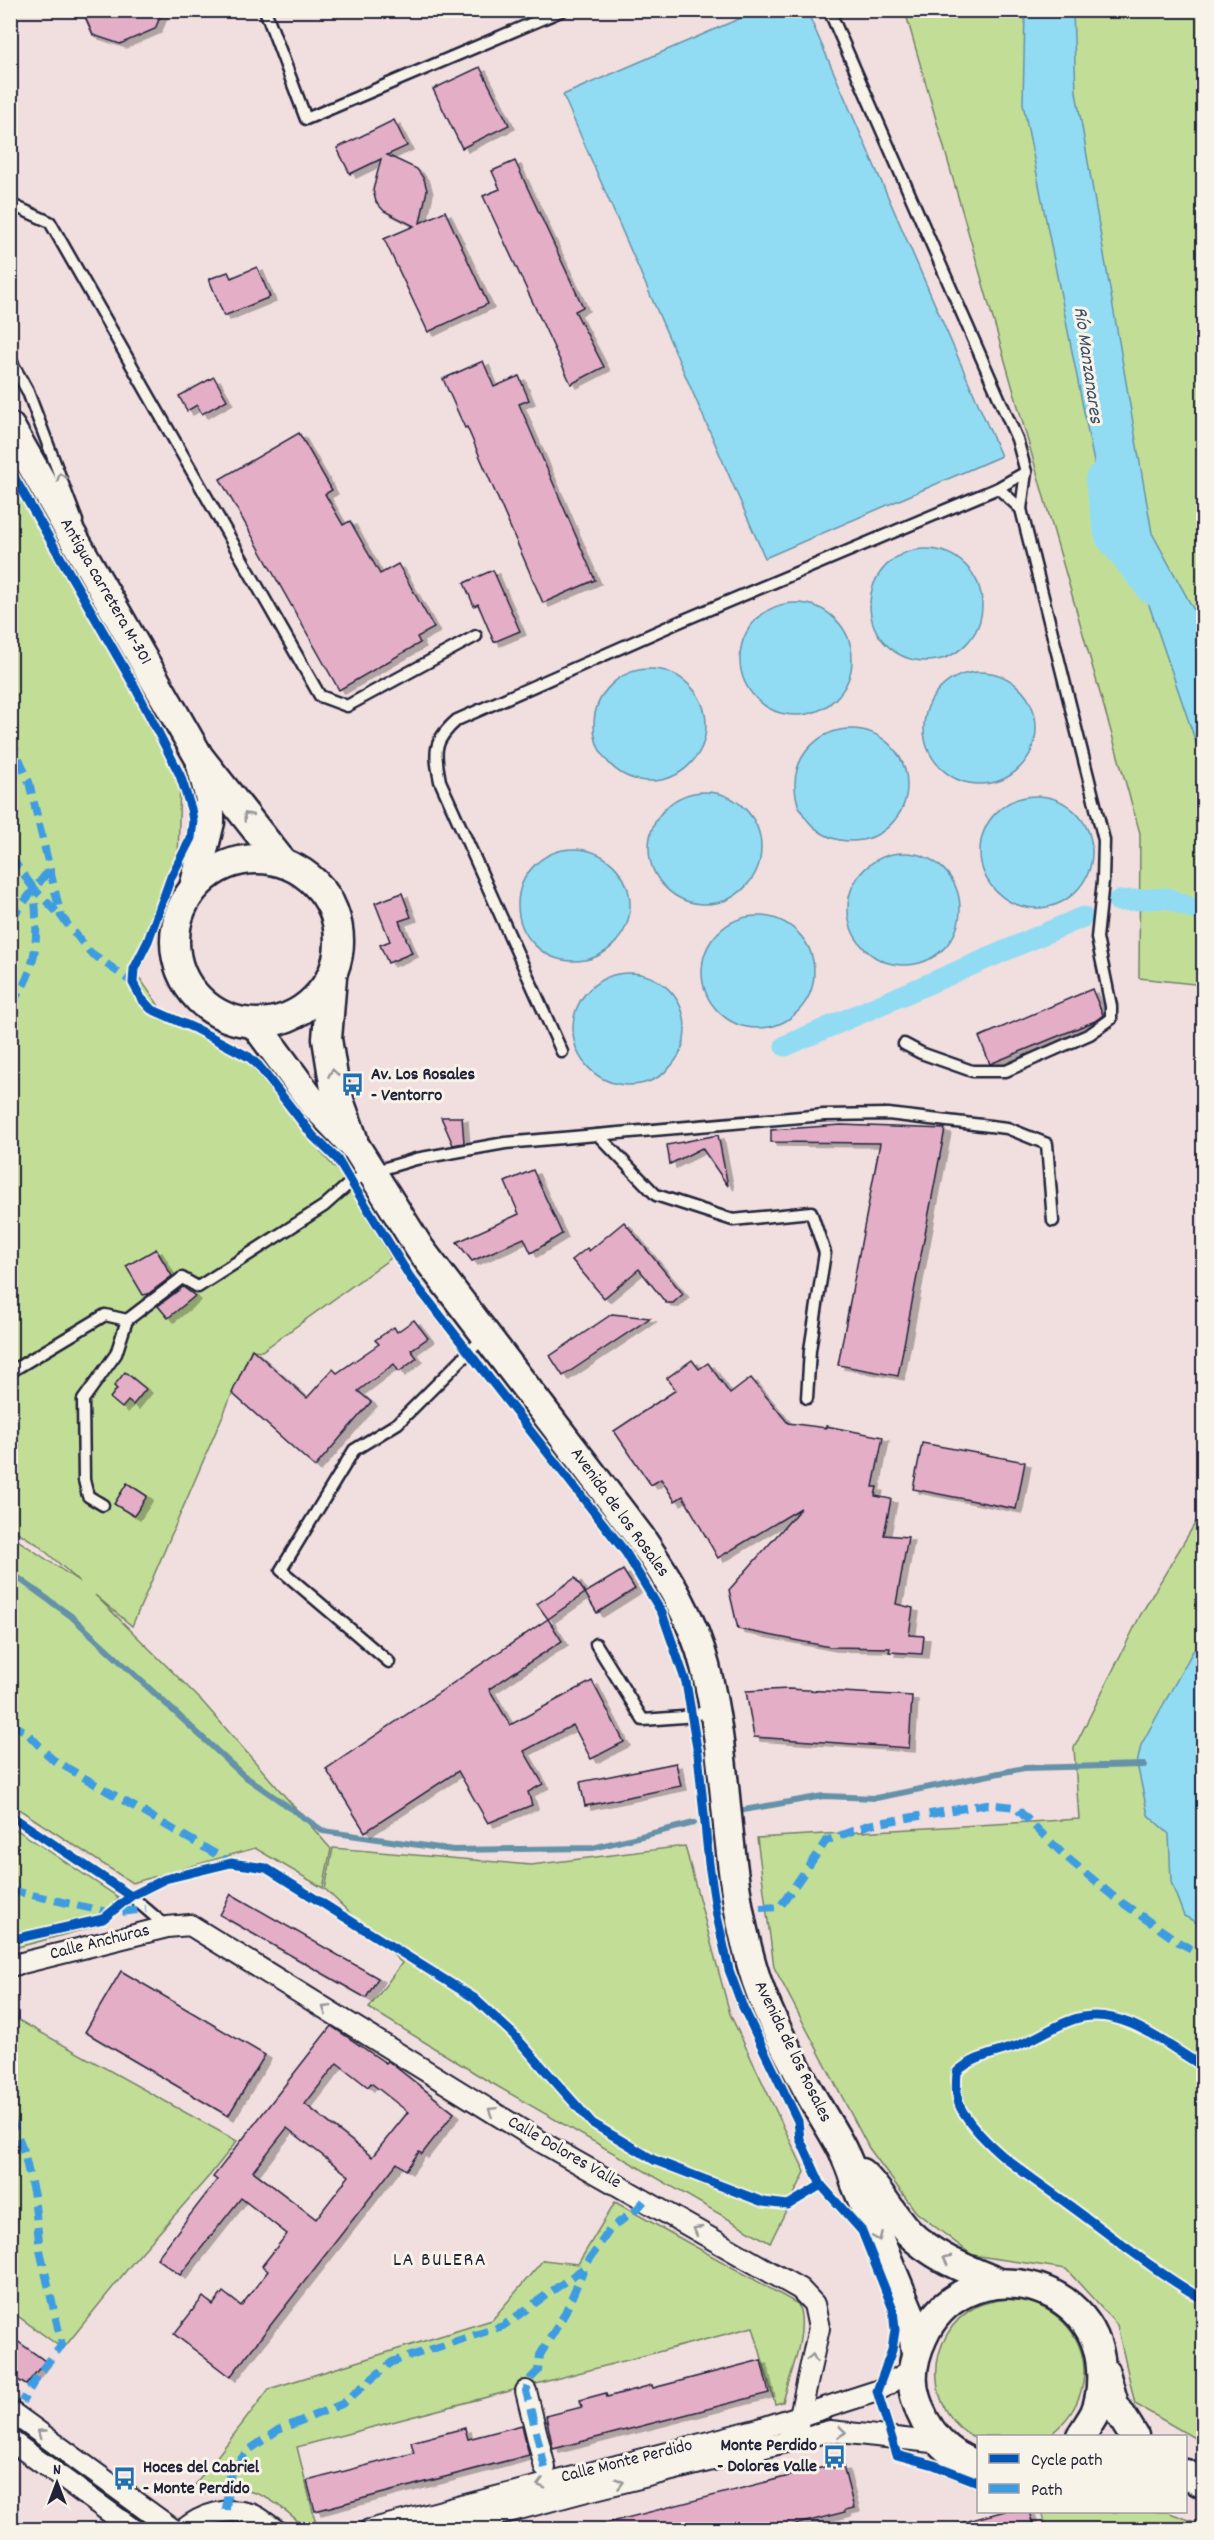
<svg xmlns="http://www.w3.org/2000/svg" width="1214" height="2540" font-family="Dekko,sans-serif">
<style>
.green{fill:#c2de96;stroke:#728068;stroke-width:1.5}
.water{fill:#92dcf3;stroke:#6592a9;stroke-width:1.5}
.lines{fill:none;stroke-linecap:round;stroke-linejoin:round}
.stream{stroke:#6592a9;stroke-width:6}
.canal{stroke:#92dcf3;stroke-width:21}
.river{stroke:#92dcf3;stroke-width:38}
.building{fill:#e4aec7;stroke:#22223b;stroke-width:1.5;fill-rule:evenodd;filter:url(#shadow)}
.lane-casing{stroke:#22223b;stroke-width:15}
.street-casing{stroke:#22223b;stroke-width:24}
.secondary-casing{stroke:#22223b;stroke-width:33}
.lane{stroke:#f7f3e8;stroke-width:10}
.street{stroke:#f7f3e8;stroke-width:20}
.secondary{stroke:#f7f3e8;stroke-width:28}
.quiet{stroke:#3c9ce2;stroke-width:8;stroke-dasharray:15 8;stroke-linecap:butt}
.cycleway-casing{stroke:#f7f3e8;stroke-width:13}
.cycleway{stroke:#0057b8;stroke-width:9}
.oneway{stroke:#97959a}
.labels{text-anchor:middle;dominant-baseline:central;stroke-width:6;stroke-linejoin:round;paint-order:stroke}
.street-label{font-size:18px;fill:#22223b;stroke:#f7f3e8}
.poi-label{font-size:18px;font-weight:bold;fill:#22223b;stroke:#f7f3e8;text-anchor:start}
.water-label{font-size:20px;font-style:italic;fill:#3e5069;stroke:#f7f3e8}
.neighbourhood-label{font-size:20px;letter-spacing:1.5px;fill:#22223b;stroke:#f7f3e8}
</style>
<defs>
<filter id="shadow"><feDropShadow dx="6" dy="4" stdDeviation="0" flood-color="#0004"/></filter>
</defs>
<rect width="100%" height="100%" fill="#f1dede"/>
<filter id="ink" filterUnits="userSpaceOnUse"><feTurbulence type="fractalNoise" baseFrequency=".0167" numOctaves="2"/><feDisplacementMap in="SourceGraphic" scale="12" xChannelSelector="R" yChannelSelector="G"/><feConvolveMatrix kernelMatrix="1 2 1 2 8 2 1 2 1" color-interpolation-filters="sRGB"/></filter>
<g filter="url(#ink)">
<!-- green -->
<g class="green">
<polygon points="905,11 1203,11 1203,985 1139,978 1140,833"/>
<polygon points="11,476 180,775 178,863 134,970 166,1016 248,1062 305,1134 342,1176 391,1258 262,1351 251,1350 132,1626 95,1595 201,1700 331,1849 323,1888 255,1848 132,1883 11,1804 10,1535 80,1582 37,1544 11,1528"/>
<polygon points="1203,1510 1203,2443 1135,2404 1117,2325 1066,2269 972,2255 916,2212 869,2148 774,1967 757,1838 1079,1819 1074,1748 1141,1614"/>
<polygon points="11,1826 118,1897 100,1925 11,1949"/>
<polygon points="685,1846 730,2014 805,2172 770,2243 483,2078 369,2008 402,1963 325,1889 333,1848 531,1865"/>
<polygon points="11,2016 237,2141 210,2175 134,2261 63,2349 11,2311"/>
<path d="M615,2202L798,2304C809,2331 790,2374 783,2402L775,2404L753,2327L297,2447L316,2524H301C268,2493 245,2482 200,2495L192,2489L269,2389L492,2320L543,2260L578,2264Z"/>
<path d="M1008,2299C1087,2304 1111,2390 1048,2436H978V2439C923,2414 923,2334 977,2306C987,2302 998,2300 1008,2299Z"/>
<polygon points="1042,2512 1167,2512 1203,2525 1203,2529 1047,2529"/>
</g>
<!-- water -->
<g class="water">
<polygon points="757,11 807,11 1001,456 765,558 563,95"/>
<polygon points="1025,11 1073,11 1076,92 1152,533 1203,627 1203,763 1136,567 1105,518 1023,104"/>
<circle cx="926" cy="605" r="56"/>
<circle cx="796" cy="659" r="56"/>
<circle cx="650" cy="725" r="56"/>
<circle cx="980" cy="728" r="56"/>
<circle cx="851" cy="785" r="56"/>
<circle cx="705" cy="848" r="56"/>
<circle cx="1036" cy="852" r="56"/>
<circle cx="574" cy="905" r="56"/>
<circle cx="904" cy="909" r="56"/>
<circle cx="758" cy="972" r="56"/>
<circle cx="629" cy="1029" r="56"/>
<polygon points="1203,1641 1203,1926 1184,1916 1171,1882 1169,1834 1148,1815 1137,1764 1141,1745 1193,1651"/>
</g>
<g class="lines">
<!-- stream -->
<g class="stream">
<polyline points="10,1572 71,1616 243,1775 323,1831 453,1850 593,1848 694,1823"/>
<polyline points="738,1811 823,1796 876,1798 1024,1768 1144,1765"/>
</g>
<!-- canal -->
<g class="canal">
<polyline points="1118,901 1167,898 1204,913"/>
<polyline points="785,1046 1083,917"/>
</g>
<!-- river -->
<polyline class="river" points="1104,480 1113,534 1155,587"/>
</g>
<!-- building -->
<g class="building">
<polygon points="82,10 163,10 155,29 120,44 93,35"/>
<polygon points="480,67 509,125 462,148 433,89"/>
<polygon points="394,120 407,146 387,155 417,169 424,179 427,190 420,223 445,211 488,304 428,332 384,239 414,226 384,211 376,202 373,190 381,159 350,174 337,148"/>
<polygon points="515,161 583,307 575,311 604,367 571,384 483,196 500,189 492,171"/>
<polygon points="257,267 270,297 224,316 209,279 228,272 231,278"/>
<polygon points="483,361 494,387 519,376 529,400 519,404 595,580 543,603 467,427 465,428 443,379"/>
<polygon points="214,377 227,400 202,414 197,405 187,411 179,396"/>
<polygon points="299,433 332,490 325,494 343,525 350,521 380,574 398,564 434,628 417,637 420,643 339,690 220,479"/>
<polygon points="493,570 520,631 494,642 478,604 474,606 464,583"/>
<polygon points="402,893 411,917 399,921 412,953 388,963 380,945 390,941 375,903"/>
<polygon points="1092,989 1103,1015 1095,1021 990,1064 979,1037"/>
<polygon points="441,1117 462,1117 464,1143 453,1145"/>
<polygon points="841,1125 945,1129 898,1376 838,1365 880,1143 771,1142 771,1130"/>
<polygon points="718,1135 728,1186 702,1148 670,1164 667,1145"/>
<polygon points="533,1170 562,1234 531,1253 524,1238 472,1261 457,1242 519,1214 505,1182"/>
<polygon points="624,1222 683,1294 673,1303 666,1303 639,1269 604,1298 572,1260 587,1248 589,1251"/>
<polygon points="156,1249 172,1276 148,1294 143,1295 126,1266"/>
<polygon points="183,1287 195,1296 168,1318 158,1306"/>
<polygon points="612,1314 650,1318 563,1376 550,1356"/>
<polygon points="414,1320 428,1338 411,1350 417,1358 399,1372 394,1364 358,1391 371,1402 315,1467 232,1393 252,1349 307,1398 333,1369 337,1373 379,1344 375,1340 394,1327 397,1332"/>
<polygon points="692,1360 699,1369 708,1363 730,1394 751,1378 788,1423 826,1428 826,1426 883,1437 873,1487 877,1487 875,1496 891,1499 884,1535 908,1537 896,1604 913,1608 909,1635 924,1636 922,1654 889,1652 890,1648 830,1647 738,1629 729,1590 801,1508 718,1558 683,1496 675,1501 661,1479 651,1485 614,1431 676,1390 667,1378"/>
<polygon points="125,1372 146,1389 133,1405 128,1401 122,1408 110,1398 117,1389 114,1386"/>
<polygon points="922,1443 1025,1462 1016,1509 913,1489"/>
<polygon points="127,1483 147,1496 134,1516 114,1504"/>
<polygon points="623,1570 635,1589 597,1613 585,1593"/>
<polygon points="575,1578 585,1593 548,1619 537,1604"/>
<polygon points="548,1619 562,1641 489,1689 510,1725 592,1681 624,1742 591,1759 573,1725 524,1751 543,1784 528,1792 532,1805 488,1823 458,1771 365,1832 326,1769"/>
<polygon points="789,1689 912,1696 909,1748 754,1737 746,1691"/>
<polygon points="676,1763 681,1786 585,1806 580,1782"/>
<polygon points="231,1894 378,1978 366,1998 220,1915"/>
<polygon points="121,1971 265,2055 228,2116 85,2032"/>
<path d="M331,2026L386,2063L388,2061L454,2113L422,2154L419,2152L406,2170L397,2163L230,2377L174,2334L203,2297L213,2305L223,2292L241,2306L268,2271L262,2266L287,2234L241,2198L180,2275L157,2258L217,2180L213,2177ZM337,2063L368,2087L371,2083L408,2112L372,2157L305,2104ZM287,2128L349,2176L316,2219L253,2171Z"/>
<polygon points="10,2336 45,2361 26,2385 10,2375"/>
<polygon points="761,2360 769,2393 553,2449 546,2416 582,2407 580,2400 606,2393 607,2397 652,2385 653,2388"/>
<polygon points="522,2425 529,2455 315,2511 307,2481 414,2453 411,2442 465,2428 468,2439"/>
<polygon points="832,2465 833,2468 843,2466 854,2508 845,2510 845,2512 778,2529 603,2529 603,2524"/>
<polygon points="1005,2511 1029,2511 1034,2529 958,2529 957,2524"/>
</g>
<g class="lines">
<defs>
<g id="lane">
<polyline points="265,10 306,119 563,10"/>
<polyline points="829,10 1017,439 1026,472 1021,509 1104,840 1103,881 1097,938 1111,1006 1111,1019 1090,1034 1006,1071 972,1071 921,1053 904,1044"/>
<polyline points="10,204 50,222 320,696 347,706 476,636"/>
<polyline points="10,359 28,392 77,521"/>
<polyline points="998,488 1026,472"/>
<path d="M562,1052L440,781C434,751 433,741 457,720L679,622L998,488L1021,509"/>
<polyline points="598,1135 656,1195 733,1220 811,1212 825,1253 810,1350 807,1398"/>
<polyline points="10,1372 105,1315 127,1320 182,1278 198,1287 324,1206 351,1182 372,1172 416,1159 505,1143 824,1115 888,1114 1007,1128 1047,1144 1053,1221"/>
<polyline points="103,1505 88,1496 84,1480 83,1400 116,1354 127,1320"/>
<polyline points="596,1644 643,1720 683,1717 714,1710"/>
<polyline points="389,1662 281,1570 354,1450 398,1423 486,1335"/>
<polyline points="131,1896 167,1927"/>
</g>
<g id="street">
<polyline points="10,1966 167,1927 190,1925 538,2140 800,2289 814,2304 819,2328 797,2429 785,2442"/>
<polyline points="526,2391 545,2468"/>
<polyline points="10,2411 174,2530"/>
<polyline points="10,2440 134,2530"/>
<path d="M183,2530C202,2514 227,2507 251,2514C260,2517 268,2525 276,2530"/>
<polyline points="369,2530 759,2429 877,2391 913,2369"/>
<polyline points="441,2530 583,2492 830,2431 941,2443"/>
</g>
<g id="secondary">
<polyline points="10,427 199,757 282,862"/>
<circle cx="257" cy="941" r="82"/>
<polyline points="194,888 210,822 210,799 201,765"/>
<polyline points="332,977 327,1039 335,1089 353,1139"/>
<path d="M255,1024L314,1104L357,1149L420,1249L640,1537C667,1577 693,1618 705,1666C730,1764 723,1868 752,1966C764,2009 787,2050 808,2090C824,2120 846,2148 855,2182L910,2314L916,2352"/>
<path d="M861,2173C880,2190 891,2214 907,2231C932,2257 968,2270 1000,2283"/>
<polyline points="1105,2373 1114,2404 1134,2436"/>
<path d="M978,2465C947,2456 925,2430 916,2399C909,2378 914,2356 923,2337C961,2251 1095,2274 1101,2368C1102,2383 1101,2399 1095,2413C1091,2421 1085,2429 1081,2436"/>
<polyline points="1186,2474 1204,2484"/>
</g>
</defs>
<!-- lane casing -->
<use href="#lane" class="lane-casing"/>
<!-- street casing -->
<use href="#street" class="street-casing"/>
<!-- secondary casing -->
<use href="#secondary" class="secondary-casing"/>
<!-- lane -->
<use href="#lane" class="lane"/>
<!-- street -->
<use href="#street" class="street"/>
<!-- secondary -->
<use href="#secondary" class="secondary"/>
<!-- quiet -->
<g class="quiet">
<polyline points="10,737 29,782 61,916 90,952 133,983"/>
<polyline points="10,856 34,889"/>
<polyline points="10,920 49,870"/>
<path d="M10,1004C40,971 38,930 34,889L61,916"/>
<polyline points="10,1723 26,1732 52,1759 231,1863"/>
<polyline points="10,1890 111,1913 146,1909"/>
<polyline points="760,1908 780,1907 826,1841 868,1825 987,1804 1015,1807 1065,1856 1114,1897 1180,1943 1204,1955"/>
<polyline points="10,2116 24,2152 34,2196 40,2250 62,2345 40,2372 22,2402"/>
<polyline points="545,2468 526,2391 531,2378 538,2371 540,2355 564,2315 584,2269"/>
<polyline points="226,2510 229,2477 246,2452 278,2430 342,2404 392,2362 503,2326 584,2268 610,2229 637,2209 645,2200"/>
</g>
<defs>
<g id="cycleway">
<polyline points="10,470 135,687 180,775 191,809 193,821 191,838 171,877 148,941 134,969 133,983 141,998 151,1009 196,1029 249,1057 258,1065 313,1136 337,1159 410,1277 626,1553 662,1613 686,1682 698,1754 709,1864 717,1916 729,1970 742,2005 798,2121 800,2139 821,2185 862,2231 893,2309 895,2330 892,2350 877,2391 897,2455 934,2465 978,2482"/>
<polyline points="10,1815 131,1896"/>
<polyline points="10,1940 103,1919 131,1896 165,1879 231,1863 266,1868 474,1998 513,2034 592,2123 654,2160 763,2202 788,2205 821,2185"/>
<path d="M1204,2067C1167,2046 1127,2009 1083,2017C1061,2021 1040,2037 1019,2045C998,2053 974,2056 957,2072C956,2086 955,2100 963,2112C987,2151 1033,2178 1069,2205C1113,2237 1156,2272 1204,2300"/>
</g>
</defs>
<!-- cycleway casing -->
<use href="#cycleway" class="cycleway-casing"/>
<!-- cycleway -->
<use href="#cycleway" class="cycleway"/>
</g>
<!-- one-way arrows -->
<defs><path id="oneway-chevron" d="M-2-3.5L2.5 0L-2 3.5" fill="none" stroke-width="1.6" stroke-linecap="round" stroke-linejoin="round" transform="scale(1.5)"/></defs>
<g class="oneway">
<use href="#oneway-chevron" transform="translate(61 477) rotate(-111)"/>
<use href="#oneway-chevron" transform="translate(247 816) rotate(-129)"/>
<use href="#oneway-chevron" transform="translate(333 1073) rotate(-100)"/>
<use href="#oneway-chevron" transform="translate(326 2009) rotate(-148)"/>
<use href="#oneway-chevron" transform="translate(492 2111) rotate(-148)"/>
<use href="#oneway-chevron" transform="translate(697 2230) rotate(-150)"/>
<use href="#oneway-chevron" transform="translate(878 2237) rotate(67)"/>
<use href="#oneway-chevron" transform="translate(947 2259) rotate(-152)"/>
<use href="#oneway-chevron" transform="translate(812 2358) rotate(-78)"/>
<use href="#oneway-chevron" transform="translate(842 2432) rotate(6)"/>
<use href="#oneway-chevron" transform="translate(41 2433) rotate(-144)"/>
<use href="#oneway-chevron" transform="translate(620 2483) rotate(-14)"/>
<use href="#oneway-chevron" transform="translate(541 2484) rotate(165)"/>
</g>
</g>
<!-- icons -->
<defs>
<symbol id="bus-bare" viewBox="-9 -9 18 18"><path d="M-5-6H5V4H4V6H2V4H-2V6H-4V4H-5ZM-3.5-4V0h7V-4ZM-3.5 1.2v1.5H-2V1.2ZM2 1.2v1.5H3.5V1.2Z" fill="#1f6fb2" stroke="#f7f3e8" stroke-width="2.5" paint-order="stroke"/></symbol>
</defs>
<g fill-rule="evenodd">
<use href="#bus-bare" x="336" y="1068" width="33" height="33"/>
<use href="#bus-bare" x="818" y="2440" width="33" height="33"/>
<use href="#bus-bare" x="108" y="2462" width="33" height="33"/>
</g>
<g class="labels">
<!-- street labels -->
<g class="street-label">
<text transform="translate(105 592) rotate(60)">Antigua carretera M-301</text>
<text transform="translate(619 1513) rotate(54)">Avenida de los Rosales</text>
<text transform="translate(100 1943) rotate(-14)">Calle Anchuras</text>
<text transform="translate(792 2052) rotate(64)">Avenida de los Rosales</text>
<text transform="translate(564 2153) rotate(30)">Calle Dolores Valle</text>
<text transform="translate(627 2462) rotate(-14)">Calle Monte Perdido</text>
</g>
<!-- poi labels -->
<g class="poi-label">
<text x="371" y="1075">Av. Los Rosales<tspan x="371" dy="21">- Ventorro</tspan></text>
<text x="817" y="2446" text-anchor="end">Monte Perdido<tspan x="817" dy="21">- Dolores Valle</tspan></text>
<text x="143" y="2468">Hoces del Cabriel<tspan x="143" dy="21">- Monte Perdido</tspan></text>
</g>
<!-- water labels -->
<g class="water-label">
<text transform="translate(1087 365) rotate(82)">Río Manzanares</text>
</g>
<!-- neighbourhood labels -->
<g class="neighbourhood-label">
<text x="440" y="2261">LA BULERA</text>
</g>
</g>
<!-- margin -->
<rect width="1214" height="2540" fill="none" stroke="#f7f3e8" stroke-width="36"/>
<rect x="18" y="18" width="1178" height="2504" fill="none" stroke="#22223b" stroke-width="2" filter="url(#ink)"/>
<!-- legend -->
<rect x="977" y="2435" width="210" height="78" fill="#f7f3e8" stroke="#a29fa3" stroke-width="1.5"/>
<rect x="989" y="2454" width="30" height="9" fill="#0057b8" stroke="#a29fa3" stroke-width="1.5"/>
<text x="1031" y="2465" font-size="18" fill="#22223b">Cycle path</text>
<rect x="989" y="2484" width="30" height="9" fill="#3c9ce2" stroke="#a29fa3" stroke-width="1.5"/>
<text x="1031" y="2495" font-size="18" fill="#22223b">Path</text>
<!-- north arrow -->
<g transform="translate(57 2483)" stroke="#f7f3e8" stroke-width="4.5" paint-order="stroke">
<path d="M0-4.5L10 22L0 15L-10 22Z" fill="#22223b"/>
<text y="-9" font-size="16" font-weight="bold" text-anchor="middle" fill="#22223b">N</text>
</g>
</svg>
